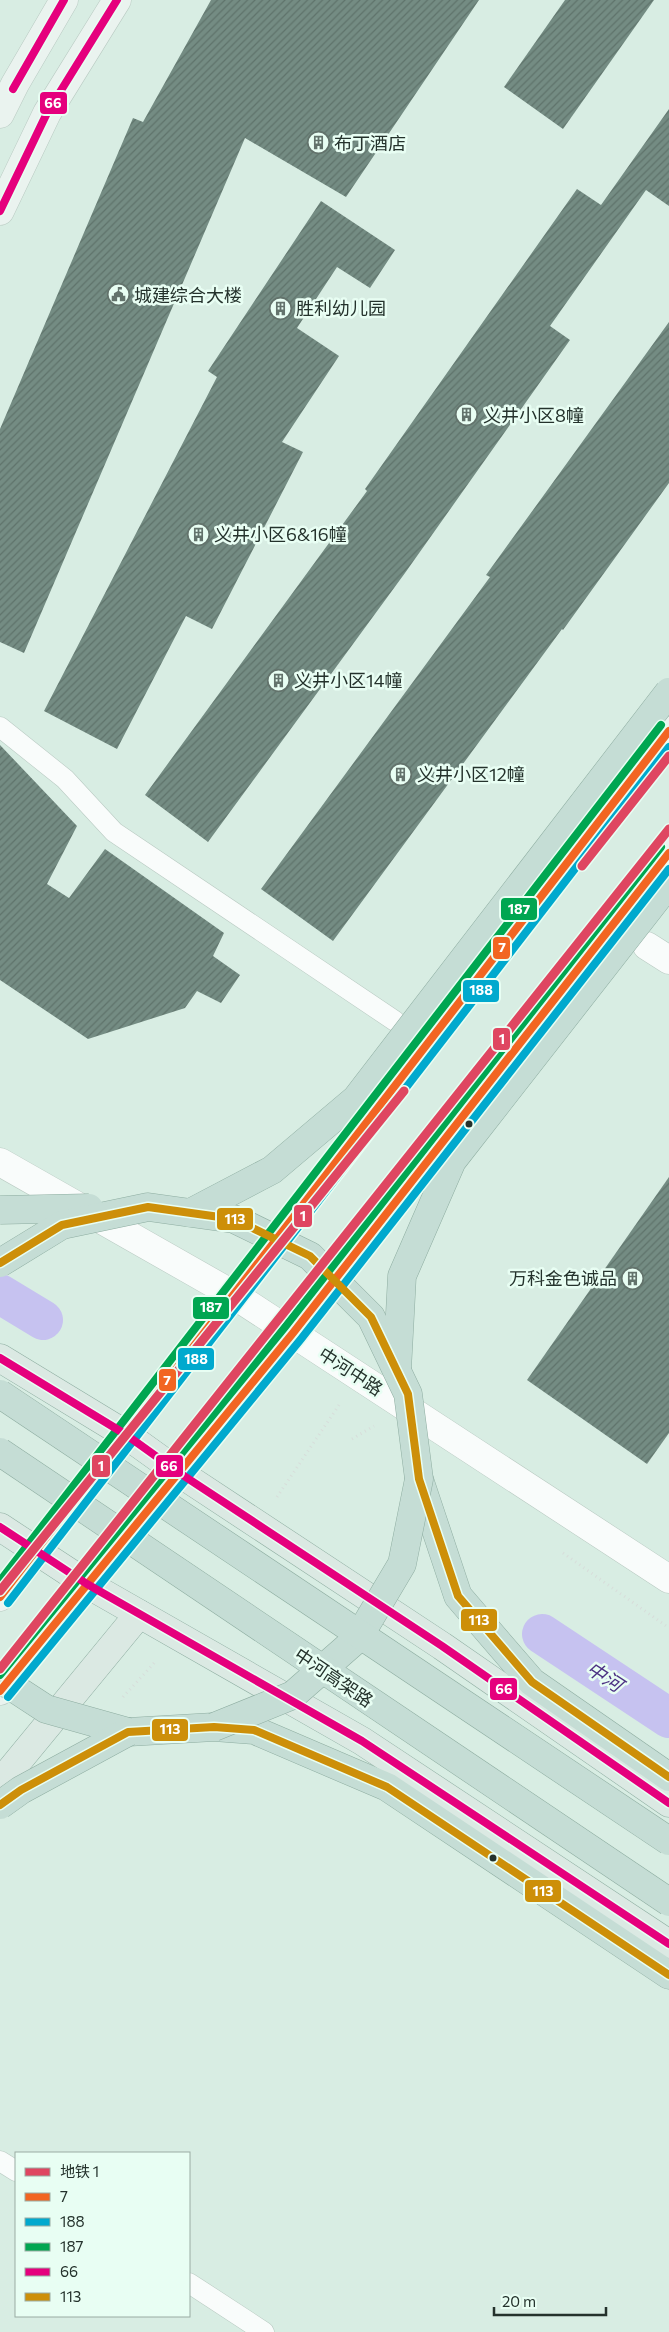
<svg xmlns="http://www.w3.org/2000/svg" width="669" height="2332" font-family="Commissioner,'Noto Sans SC',sans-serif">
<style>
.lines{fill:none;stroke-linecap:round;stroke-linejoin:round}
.canal{stroke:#c6c2f0;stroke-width:40}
.building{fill:url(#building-hatch)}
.lane-casing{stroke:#b9cac2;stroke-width:21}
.street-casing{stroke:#b9cac2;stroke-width:29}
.secondary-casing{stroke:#b9cac2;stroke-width:29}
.primary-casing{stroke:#8eada1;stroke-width:29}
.highway-casing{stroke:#8eada1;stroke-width:29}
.path{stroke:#d7ddda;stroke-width:3;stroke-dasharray:1 4;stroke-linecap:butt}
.lane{stroke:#f9fcfb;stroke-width:20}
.street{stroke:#f9fcfb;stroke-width:28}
.secondary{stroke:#eaf3ef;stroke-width:28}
.primary{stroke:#dbe9e3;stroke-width:28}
.highway{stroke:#c5ddd5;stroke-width:28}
.highway-bridge-casing{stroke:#8eada1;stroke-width:29;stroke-linecap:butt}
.highway-bridge{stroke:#c5ddd5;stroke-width:28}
.bus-1-casing{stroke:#e8fef3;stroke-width:11}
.bus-2-casing{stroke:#e8fef3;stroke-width:11}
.bus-3-casing{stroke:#e8fef3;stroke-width:11}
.bus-4-casing{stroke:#e8fef3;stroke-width:11}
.bus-5-casing{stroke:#e8fef3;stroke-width:11}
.bus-1{stroke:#f26522;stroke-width:8}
.bus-2{stroke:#00a9ce;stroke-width:8}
.bus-3{stroke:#00a651;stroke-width:8}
.bus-4{stroke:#e5007d;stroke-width:8}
.bus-5{stroke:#cd8f09;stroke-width:8}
.metro-1-casing{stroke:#e8fef3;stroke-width:12}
.metro-1{stroke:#df4661;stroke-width:9}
.bus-dot{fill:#24322c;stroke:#e8fef3;stroke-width:2}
.labels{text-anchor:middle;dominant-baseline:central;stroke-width:5;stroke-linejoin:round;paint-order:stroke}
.poi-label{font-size:18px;fill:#24322c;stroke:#e8fef3;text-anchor:start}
.street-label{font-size:18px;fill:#24322c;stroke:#e8fef3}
.water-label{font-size:19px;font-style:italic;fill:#4c3183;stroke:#e8fef3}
.line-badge{stroke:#e8fef3;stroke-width:2}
.badge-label{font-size:14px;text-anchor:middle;font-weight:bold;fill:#fff}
</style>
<defs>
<pattern id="building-hatch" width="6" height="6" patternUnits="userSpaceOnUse" patternTransform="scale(1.25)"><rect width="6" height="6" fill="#748c83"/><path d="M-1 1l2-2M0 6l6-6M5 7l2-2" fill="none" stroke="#5f736b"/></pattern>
</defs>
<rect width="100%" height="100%" fill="#d8ede3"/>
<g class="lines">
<!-- canal -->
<g class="canal">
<polyline points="0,1294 43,1320"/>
<polyline points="542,1634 669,1718"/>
</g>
</g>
<!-- building -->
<g class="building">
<polygon points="211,0 479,0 346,197 245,138 24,653 0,642 0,429 133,118 143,122"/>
<polygon points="565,0 654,0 563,129 504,87"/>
<polygon points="669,109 669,206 646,190 550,326 570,340 405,573 208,842 145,795 367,491 365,489 577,189 601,205"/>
<polygon points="321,201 395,250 370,288 337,267 297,328 339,356 282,442 303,452 212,629 186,616 117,749 44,711 217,377 208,371"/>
<polygon points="669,322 669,483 563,630 562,629 333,941 261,889 490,577 486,575"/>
<polygon points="0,745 77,826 47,884 69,898 105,849 224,933 213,956 240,975 221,1003 197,991 185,1008 88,1039 0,980"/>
<polygon points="669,1177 669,1433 647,1464 527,1380"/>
</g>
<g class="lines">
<defs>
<g id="lane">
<polyline points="0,727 65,779 114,832 395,1021"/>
<polyline points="0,2161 16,2171"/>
<polyline points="189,2283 264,2332"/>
</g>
<g id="street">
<polyline points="647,946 669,960"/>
<polyline points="0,1162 234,1295 669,1579"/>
</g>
<g id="secondary">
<polyline points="0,114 15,84 64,0"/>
<polyline points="0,211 47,113 117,0"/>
<polyline points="0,1597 669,731"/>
<polyline points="0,1691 293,1333 669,853"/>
</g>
<g id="primary">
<polyline points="0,1358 125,1434 178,1472 442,1646 669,1803"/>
<polyline points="0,1527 87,1584 362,1741 669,1944"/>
<polyline points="0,1783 139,1614"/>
</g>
<g id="highway">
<polyline points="419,1479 458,1596 532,1682 669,1777"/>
<polyline points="128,1732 214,1727 254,1730 387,1787 669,1975"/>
</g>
</defs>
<!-- lane casing -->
<use href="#lane" class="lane-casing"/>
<!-- street casing -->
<use href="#street" class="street-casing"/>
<!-- secondary casing -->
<use href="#secondary" class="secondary-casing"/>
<!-- primary casing -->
<use href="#primary" class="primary-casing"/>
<!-- highway casing -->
<use href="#highway" class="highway-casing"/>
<!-- path -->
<g class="path">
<polyline points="352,1439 374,1426"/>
<polyline points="277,1497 339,1405"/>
<polyline points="563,1553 669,1628"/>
<polyline points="123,1697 156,1661"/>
</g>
<!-- lane -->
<use href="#lane" class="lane"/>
<!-- street -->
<use href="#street" class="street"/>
<!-- secondary -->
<use href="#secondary" class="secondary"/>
<!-- primary -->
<use href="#primary" class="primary"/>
<!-- highway -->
<use href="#highway" class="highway"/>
<defs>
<g id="highway-bridge">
<polyline points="0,1210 89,1208"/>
<polyline points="190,1213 272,1170 356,1099 669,692"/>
<polyline points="0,1263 62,1225 148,1207 234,1219 310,1256 371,1317 408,1394 419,1479 402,1564 358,1638 293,1695 214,1727"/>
<polyline points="397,1370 402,1276 452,1161 669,883"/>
<polyline points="0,1394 669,1841"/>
<polyline points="0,1452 669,1902"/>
<polyline points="0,1679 46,1709 128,1732"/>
<polyline points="0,1805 21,1790 128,1732"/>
</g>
</defs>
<!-- highway-bridge casing -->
<use href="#highway-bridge" class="highway-bridge-casing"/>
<!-- highway-bridge -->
<use href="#highway-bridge" class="highway-bridge"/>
<defs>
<g id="bus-1">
<polyline points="0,1597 669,731"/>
<polyline points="0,1691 293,1333 669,853"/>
</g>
<g id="bus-2">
<polyline points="8,1603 669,747"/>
<polyline points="8,1697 301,1339 669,869"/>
</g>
<g id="bus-3">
<polyline points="0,1581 661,725"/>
<polyline points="0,1675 285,1327 661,847"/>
</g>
<g id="bus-4">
<polyline points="13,89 64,0"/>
<polyline points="0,211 47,113 117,0"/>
<polyline points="0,1358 125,1434 178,1472 442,1646 669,1803"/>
<polyline points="0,1527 87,1584 362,1741 669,1944"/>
</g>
<g id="bus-5">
<polyline points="0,1263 62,1225 148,1207 234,1219 310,1256 371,1317 408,1394 419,1479 458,1596 532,1682 669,1777"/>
<polyline points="0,1805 21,1790 128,1732 214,1727 254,1730 387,1787 669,1975"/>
</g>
</defs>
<!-- bus-1 casing -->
<use href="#bus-1" class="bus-1-casing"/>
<!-- bus-2 casing -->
<use href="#bus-2" class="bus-2-casing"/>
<!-- bus-3 casing -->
<use href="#bus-3" class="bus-3-casing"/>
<!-- bus-4 casing -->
<use href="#bus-4" class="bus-4-casing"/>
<!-- bus-5 casing -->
<use href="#bus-5" class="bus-5-casing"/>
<!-- bus-1 -->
<use href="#bus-1" class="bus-1"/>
<!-- bus-2 -->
<use href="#bus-2" class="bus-2"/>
<!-- bus-3 -->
<use href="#bus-3" class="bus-3"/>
<!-- bus-4 -->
<use href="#bus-4" class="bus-4"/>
<!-- bus-5 -->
<use href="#bus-5" class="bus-5"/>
<defs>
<g id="metro-1">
<polyline points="582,866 669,756"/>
<polyline points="0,1591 404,1091"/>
<polyline points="0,1669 669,829"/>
</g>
</defs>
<!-- metro-1 casing -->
<use href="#metro-1" class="metro-1-casing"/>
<!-- metro-1 -->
<use href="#metro-1" class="metro-1"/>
</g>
<!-- icons -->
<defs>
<symbol id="building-ring" viewBox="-11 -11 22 22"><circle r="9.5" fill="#e8fef3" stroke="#63736c" stroke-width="1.5"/><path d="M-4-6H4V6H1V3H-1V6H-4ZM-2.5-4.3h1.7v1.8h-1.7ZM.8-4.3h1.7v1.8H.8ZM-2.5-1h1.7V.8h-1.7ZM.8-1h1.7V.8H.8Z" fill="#63736c"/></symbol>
<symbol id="civic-ring" viewBox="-11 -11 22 22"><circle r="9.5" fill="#e8fef3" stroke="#63736c" stroke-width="1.5"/><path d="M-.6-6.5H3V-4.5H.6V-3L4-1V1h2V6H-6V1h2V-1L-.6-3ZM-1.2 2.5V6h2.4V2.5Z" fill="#63736c"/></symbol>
</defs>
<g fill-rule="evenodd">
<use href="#building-ring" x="306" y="130" width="25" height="25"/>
<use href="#civic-ring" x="106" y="282" width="25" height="25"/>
<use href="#building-ring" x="268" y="296" width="25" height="25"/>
<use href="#building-ring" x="454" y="402" width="25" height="25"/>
<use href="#building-ring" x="186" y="522" width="25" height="25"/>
<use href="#building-ring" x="266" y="668" width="25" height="25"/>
<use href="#building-ring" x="388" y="762" width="25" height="25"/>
<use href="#building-ring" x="620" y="1266" width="25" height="25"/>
</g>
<!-- markers -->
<g class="bus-dot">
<circle cx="469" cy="1124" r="4.5"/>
<circle cx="493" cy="1858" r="4.5"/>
</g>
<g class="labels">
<!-- poi labels -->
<g class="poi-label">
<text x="334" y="143">布丁酒店</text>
<text x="134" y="295">城建综合大楼</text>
<text x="296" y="308">胜利幼儿园</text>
<text x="483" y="415">义井小区8幢</text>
<text x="214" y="534">义井小区6&amp;16幢</text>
<text x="294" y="680">义井小区14幢</text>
<text x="417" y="774">义井小区12幢</text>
<text x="617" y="1278" text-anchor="end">万科金色诚品</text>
</g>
<!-- street labels -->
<g class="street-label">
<text transform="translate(351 1371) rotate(33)">中河中路</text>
<text transform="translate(334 1677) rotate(34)">中河高架路</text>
</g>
<!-- water labels -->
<g class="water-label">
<text transform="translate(605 1676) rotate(33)">中河</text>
</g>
</g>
<g class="line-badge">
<rect x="39" y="91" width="29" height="24" rx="5" fill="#e5007d"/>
<rect x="500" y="897" width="38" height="24" rx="5" fill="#00a651"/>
<rect x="492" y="936" width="19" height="24" rx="5" fill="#f26522"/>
<rect x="462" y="979" width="38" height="24" rx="5" fill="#00a9ce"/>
<rect x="492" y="1027" width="19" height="24" rx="5" fill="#df4661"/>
<rect x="293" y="1204" width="20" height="24" rx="5" fill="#df4661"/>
<rect x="216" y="1207" width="38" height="24" rx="5" fill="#cd8f09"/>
<rect x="192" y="1296" width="38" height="24" rx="5" fill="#00a651"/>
<rect x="177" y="1347" width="38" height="24" rx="5" fill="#00a9ce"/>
<rect x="158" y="1368" width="19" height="24" rx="5" fill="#f26522"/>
<rect x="155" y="1454" width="29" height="24" rx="5" fill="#e5007d"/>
<rect x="91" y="1454" width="20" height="24" rx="5" fill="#df4661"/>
<rect x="460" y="1608" width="38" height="24" rx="5" fill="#cd8f09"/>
<rect x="489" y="1677" width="29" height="24" rx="5" fill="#e5007d"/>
<rect x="151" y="1718" width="38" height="24" rx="5" fill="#cd8f09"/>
<rect x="524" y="1879" width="38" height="24" rx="5" fill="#cd8f09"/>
</g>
<g class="badge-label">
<text x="53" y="108">66</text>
<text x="519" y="914">187</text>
<text x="502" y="952">7</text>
<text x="481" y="995">188</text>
<text x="502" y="1044">1</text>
<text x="303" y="1221">1</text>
<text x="235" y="1224">113</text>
<text x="211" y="1312">187</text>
<text x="196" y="1364">188</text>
<text x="167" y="1385">7</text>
<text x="169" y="1471">66</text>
<text x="101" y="1471">1</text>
<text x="479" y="1625">113</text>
<text x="504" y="1694">66</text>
<text x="170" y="1734">113</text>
<text x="543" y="1896">113</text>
</g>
<!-- legend -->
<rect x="15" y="2152" width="175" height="165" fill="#e8fef3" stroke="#9aaca3"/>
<rect x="25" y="2168" width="25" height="8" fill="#df4661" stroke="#9aaca3"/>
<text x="60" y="2177" font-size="15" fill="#24322c">地铁 1</text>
<rect x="25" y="2193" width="25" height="8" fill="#f26522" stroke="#9aaca3"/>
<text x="60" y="2202" font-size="15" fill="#24322c">7</text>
<rect x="25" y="2218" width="25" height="8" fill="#00a9ce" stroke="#9aaca3"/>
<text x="60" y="2227" font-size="15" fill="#24322c">188</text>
<rect x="25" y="2243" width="25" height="8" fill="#00a651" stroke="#9aaca3"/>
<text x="60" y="2252" font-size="15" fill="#24322c">187</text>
<rect x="25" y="2268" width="25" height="8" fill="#e5007d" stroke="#9aaca3"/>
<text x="60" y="2277" font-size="15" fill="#24322c">66</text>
<rect x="25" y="2293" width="25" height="8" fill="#cd8f09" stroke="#9aaca3"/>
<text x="60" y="2302" font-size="15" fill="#24322c">113</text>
<!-- scale -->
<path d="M494 2307v8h112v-8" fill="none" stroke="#24322c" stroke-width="2.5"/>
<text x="502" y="2307" font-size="15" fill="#24322c" stroke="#e8fef3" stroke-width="4" paint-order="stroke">20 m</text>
</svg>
